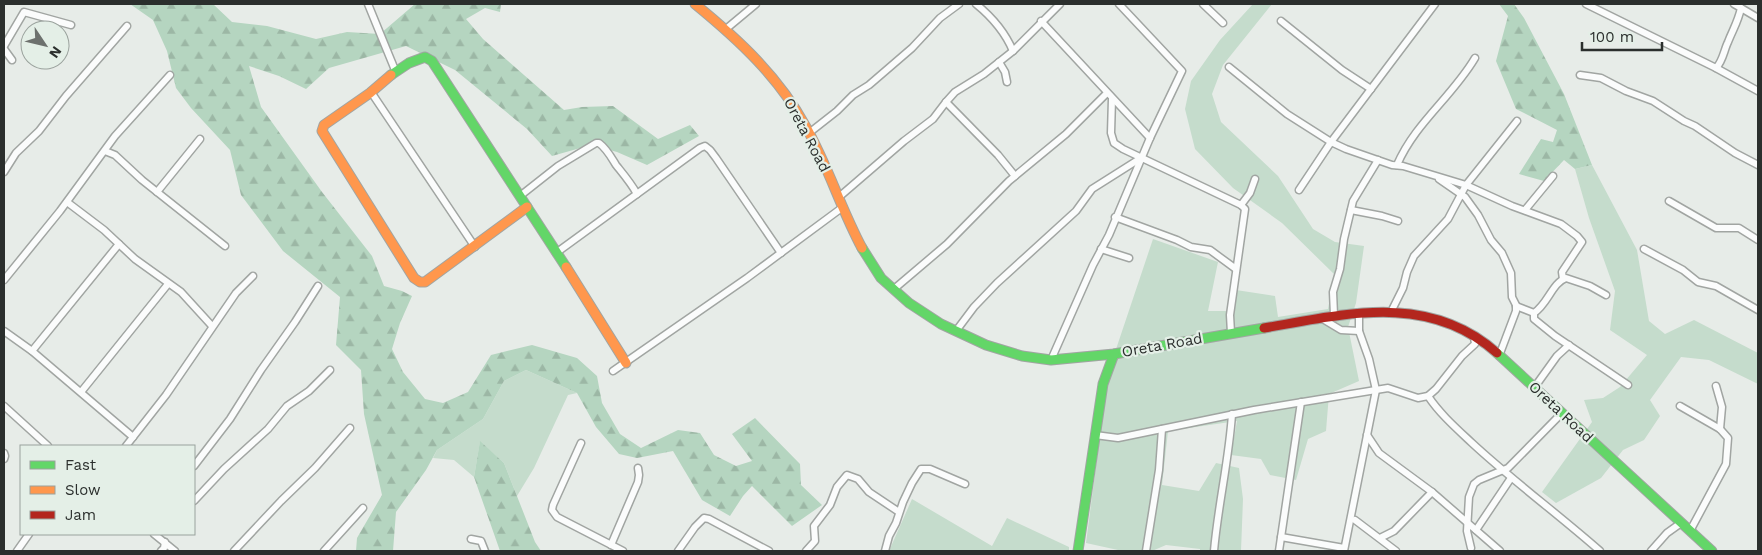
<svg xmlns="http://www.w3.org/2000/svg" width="1762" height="555" font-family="'Work Sans',sans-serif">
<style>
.grass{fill:#c5dccc}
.forest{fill:url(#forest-firs)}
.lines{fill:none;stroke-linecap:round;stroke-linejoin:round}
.street-casing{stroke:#a1a5a2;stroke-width:9}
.fast-casing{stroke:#a1a5a2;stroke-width:11}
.slow-casing{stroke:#a1a5a2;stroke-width:11}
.jam-casing{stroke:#a1a5a2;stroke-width:11}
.street{stroke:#fbfcfc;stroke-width:6}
.fast{stroke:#63d668;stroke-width:9}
.slow{stroke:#ff974d;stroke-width:9}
.jam{stroke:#b3261e;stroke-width:9}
.labels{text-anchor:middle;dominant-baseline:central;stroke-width:4.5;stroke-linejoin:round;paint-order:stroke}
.street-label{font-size:15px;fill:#2b2f2d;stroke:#e4efe7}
</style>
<defs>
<pattern id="forest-firs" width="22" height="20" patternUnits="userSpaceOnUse" patternTransform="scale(1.25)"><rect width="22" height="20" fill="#b5d5c0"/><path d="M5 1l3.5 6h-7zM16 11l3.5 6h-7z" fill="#9cb7a5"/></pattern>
</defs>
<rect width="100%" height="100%" fill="#e7ece8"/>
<!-- grass -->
<g class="grass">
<polygon points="1253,4 1272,4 1223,65 1212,94 1221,122 1278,176 1313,229 1335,242 1364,246 1356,303 1348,327 1359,381 1329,394 1326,431 1308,439 1296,480 1270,475 1261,459 1231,455 1237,421 1168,431 1162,485 1199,491 1216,463 1239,468 1243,499 1241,551 1200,551 1200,549 1166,545 1152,551 1118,551 1118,550 1086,543 1108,373 1153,239 1218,262 1208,311 1234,311 1236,290 1275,296 1278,317 1328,309 1334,274 1282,223 1233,188 1195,149 1185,109 1191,81 1220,40"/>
<polygon points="1592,165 1637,250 1649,321 1665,334 1694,320 1758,353 1758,384 1709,360 1681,357 1650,400 1660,416 1644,440 1623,450 1601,478 1556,503 1542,492 1592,422 1584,400 1603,398 1620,387 1647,355 1610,330 1615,291 1589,218 1575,169"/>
<polygon points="526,370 577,393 568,395 534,468 517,496 504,463 480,442 474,477 454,460 433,458 437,450 483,419 504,381"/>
<polygon points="912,499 992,546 1007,518 1069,547 1069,551 889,551"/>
</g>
<!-- forest -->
<g class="forest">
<polygon points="130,4 213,4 232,22 267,26 316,39 347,32 380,34 415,4 501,4 500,12 485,8 466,19 483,39 564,110 582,107 613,106 658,139 690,125 699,136 647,165 617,152 591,145 552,156 527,129 455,70 406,46 329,68 306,89 279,76 249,66 261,107 322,192 372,256 384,286 402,291 412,296 400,323 392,349 403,372 425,399 443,403 468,392 491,355 532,345 577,358 597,376 602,403 620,434 641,448 678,430 700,433 714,455 736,466 752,461 732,434 755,418 800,464 801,485 822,505 792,526 752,486 743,496 730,516 702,500 673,451 637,458 619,454 596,427 577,393 526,370 504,381 483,419 437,450 426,470 396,512 393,551 356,551 357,538 382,495 364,414 361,370 336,345 340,297 283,251 241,195 230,150 191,108 176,88 167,51 153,20"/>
<polygon points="1499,4 1514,4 1524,18 1564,94 1592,165 1575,169 1564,160 1544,181 1519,174 1541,139 1553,142 1557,130 1516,109 1496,61 1508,16"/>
<polygon points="480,441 504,463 535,542 541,551 500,551 474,477"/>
</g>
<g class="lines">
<defs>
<g id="street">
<polyline points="368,4 395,70"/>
<path d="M976,4C992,17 1005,32 1013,51"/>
<polyline points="1203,4 1223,23"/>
<polyline points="1586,4 1716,68 1758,91"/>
<polyline points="1741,8 1758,18"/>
<polyline points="1041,21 1150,138"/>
<polyline points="1281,21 1342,70 1371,89"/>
<polyline points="726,29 756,4"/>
<polyline points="4,46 24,12 71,25"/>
<polyline points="4,49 12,60"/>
<polyline points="999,62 1005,72 1007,82"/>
<polyline points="1229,67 1287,114 1331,142 1346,149 1392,165 1403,166 1466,185 1512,206 1561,224 1577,236 1582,242 1562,272 1563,279"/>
<path d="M1716,68C1723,61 1724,50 1728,42C1733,29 1738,22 1741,8L1734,4"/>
<polyline points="1580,75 1601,78 1626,91 1653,101 1684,121 1695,126 1735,153 1758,165"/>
<polyline points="371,92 475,247"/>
<polyline points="1112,99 1111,133 1114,143 1123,149 1241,205 1245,209 1230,315 1231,333"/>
<polyline points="946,102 998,155 1015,176"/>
<polyline points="809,133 837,111 853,95 869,85 912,48 940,18 959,4"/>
<polyline points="105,151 115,155 142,180 225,246"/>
<path d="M1397,165C1415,123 1452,97 1475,58"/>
<polyline points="4,172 16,153 39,131 66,96 127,26"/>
<polyline points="1439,179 1465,197 1478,215 1491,240 1502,253 1511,273 1512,297 1516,305 1516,311 1499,356"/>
<polyline points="1299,190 1331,142 1435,4"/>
<polyline points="157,192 200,139"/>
<path d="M520,196L558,166L596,143H599C607,149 611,157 616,165C624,175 631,183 637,194"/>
<polyline points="839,197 904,141 933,119 946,102 955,92 984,74 1013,51 1060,4"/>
<polyline points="1669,201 1716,228 1739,228 1758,240"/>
<polyline points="67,202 104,230 135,259 181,292 212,326"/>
<polyline points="1241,205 1250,193 1255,179"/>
<polyline points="1351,210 1382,216 1398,221"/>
<polyline points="1525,210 1553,176"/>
<polyline points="1115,217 1177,240 1191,247 1210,250 1236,269"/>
<polyline points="1101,249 1129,258"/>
<polyline points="1644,249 1683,270 1698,282 1716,286 1758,310"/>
<polyline points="556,253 700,148 705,146 710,150 716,158 781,253"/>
<polyline points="4,280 60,211 115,136 170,75"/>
<polyline points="894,289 947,244 1009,181 1066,134 1107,93"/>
<path d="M1516,306L1534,313C1548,304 1552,283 1566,278L1590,286L1606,295"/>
<polyline points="1391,312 1403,288 1407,272 1414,256 1448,219 1466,185 1517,121"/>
<polyline points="1534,313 1534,319 1555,336 1628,385"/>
<polyline points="1334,315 1333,292 1340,269 1344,239 1353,201 1378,160"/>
<polyline points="1321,318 1341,330 1359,331"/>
<polyline points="4,331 32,351 133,437"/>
<polyline points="956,331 974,307 997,283 1076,211 1092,189 1141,158"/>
<polyline points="32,351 119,244"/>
<polyline points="1051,360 1093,265 1109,235 1150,138 1182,71 1119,4"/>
<polyline points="613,371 747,278 843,207"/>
<polyline points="1716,386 1722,407 1720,429"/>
<polyline points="1534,388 1557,356 1569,345"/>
<polyline points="81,392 168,284"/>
<path d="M1428,396C1440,414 1456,428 1472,443C1513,481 1558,514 1600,551"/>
<polyline points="4,406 48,446"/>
<polyline points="1680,406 1720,429 1728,438 1726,464 1690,531"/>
<polyline points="1095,435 1118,438 1254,410 1388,388 1418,398 1428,396 1436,389 1462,356 1475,344 1474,337"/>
<polyline points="1367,435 1379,453 1432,492 1500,551"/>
<polyline points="581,443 553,505 552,510 557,517 623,551"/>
<polyline points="126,446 166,395 236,293 253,276"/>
<polyline points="4,453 5,456 4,459"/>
<polyline points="194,466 230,419 261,370 295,322 318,286"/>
<polyline points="194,501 224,469 268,429 287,406 309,391 330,370"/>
<polyline points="1355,520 1396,551"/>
<polyline points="1476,530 1511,478"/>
<polyline points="154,534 175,551"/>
<polyline points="1281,537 1344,548"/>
<polyline points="1380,538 1394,531 1432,492"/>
<polyline points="471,539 481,541 485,551"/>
<polyline points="611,545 638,482 639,475 638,468"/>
<polyline points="1471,548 1467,531 1469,497 1474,484 1479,480 1508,468 1562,413"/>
<polyline points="17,551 29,534"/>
<polyline points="161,551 164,548 165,542"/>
<polyline points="234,551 281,501 315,468 350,428"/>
<polyline points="324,551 363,508"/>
<polyline points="678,551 695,527 704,518 709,519 769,551"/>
<polyline points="806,551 815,541 814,526 830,505 837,487 847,475 858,479 869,492 899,512"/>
<polyline points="885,551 889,536 896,523 903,502 912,483 921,469 930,469 965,484"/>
<polyline points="1146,551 1159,470 1162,429"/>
<path d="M1214,551C1218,505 1229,460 1232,414"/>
<polyline points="1279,551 1301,402"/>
<polyline points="1344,551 1376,390 1369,359 1359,331 1359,313"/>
<polyline points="1651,551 1667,533 1681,523"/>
</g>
<g id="fast">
<polyline points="391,75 409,63 425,57 432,61 566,267"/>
<polyline points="862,248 881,278 909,303 941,324 986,345 1022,356 1051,360 1114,354 1264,328"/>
<polyline points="1497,353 1712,551"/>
<polyline points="1078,551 1103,384 1114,354"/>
</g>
<g id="slow">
<path d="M695,4C739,40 779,77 806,127C828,166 841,209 862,248"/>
<polyline points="391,75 370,93 324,125 322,131 414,278 420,282 425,282 527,207"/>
<polyline points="566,267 626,363"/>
</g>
<path id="jam" d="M1264,328C1345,314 1429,292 1497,353"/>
</defs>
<!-- street casing -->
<use href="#street" class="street-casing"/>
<!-- fast casing -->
<use href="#fast" class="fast-casing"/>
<!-- slow casing -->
<use href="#slow" class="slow-casing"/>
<!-- jam casing -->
<use href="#jam" class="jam-casing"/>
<!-- street -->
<use href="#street" class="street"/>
<!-- fast -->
<use href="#fast" class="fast"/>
<!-- slow -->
<use href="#slow" class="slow"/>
<!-- jam -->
<use href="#jam" class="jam"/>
</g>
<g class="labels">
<!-- street labels -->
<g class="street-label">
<text transform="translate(807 135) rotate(62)">Oreta Road</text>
<text transform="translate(1162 345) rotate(-10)">Oreta Road</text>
<text transform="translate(1561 412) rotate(43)">Oreta Road</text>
</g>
</g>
<!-- border -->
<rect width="1762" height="555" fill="none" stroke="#2b2f2d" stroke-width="10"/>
<!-- legend -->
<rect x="20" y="445" width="175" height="90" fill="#e4efe7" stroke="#9aa29d"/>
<rect x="30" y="461" width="25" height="8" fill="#63d668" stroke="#9aa29d"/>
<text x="65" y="470" font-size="15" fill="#2b2f2d">Fast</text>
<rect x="30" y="486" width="25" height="8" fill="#ff974d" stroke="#9aa29d"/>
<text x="65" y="495" font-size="15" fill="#2b2f2d">Slow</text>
<rect x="30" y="511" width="25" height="8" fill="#b3261e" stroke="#9aa29d"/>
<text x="65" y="520" font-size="15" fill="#2b2f2d">Jam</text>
<!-- north arrow -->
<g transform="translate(45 45) rotate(125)"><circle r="24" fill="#e4efe7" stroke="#9aa29d"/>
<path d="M0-4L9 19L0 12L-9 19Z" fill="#6d716e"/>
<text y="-8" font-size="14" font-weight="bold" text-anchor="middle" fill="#2b2f2d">N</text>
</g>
<!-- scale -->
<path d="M1582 42v8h80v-8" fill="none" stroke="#2b2f2d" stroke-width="2.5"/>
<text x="1590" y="42" font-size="15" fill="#2b2f2d" stroke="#e4efe7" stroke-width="4" paint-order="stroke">100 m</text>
</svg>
